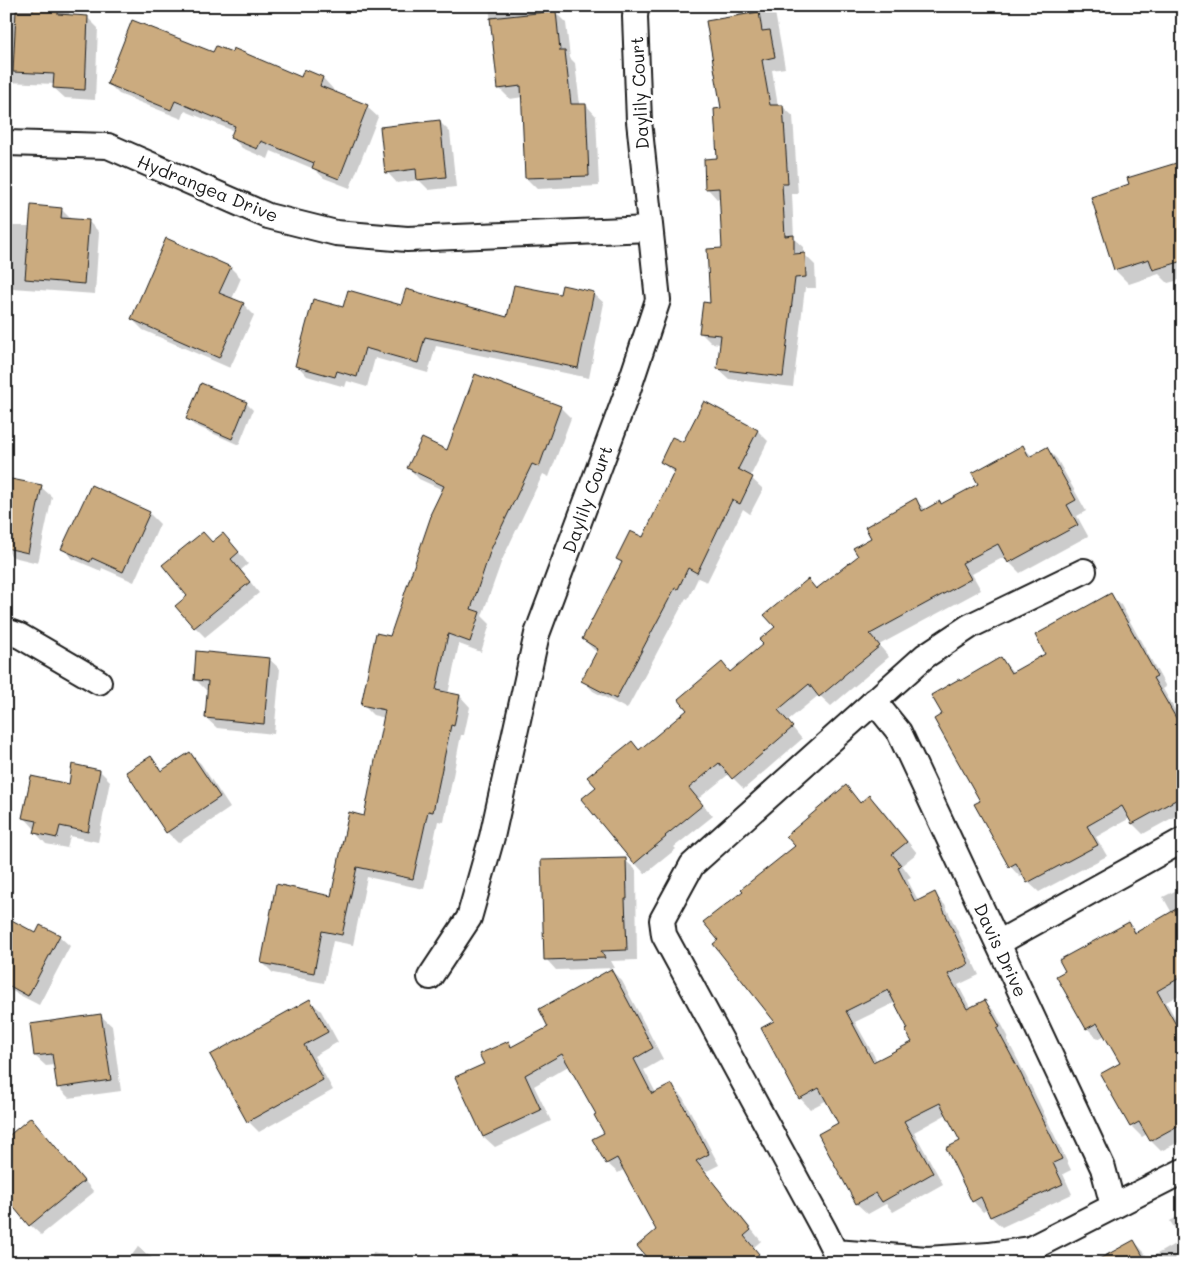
<svg xmlns="http://www.w3.org/2000/svg" width="1189" height="1269" font-family="Mali,sans-serif">
<style>
.shadow{fill:#0003;fill-rule:evenodd}
.building{fill:#cbab7f;stroke:#1c1c1c;fill-rule:evenodd}
.lines{fill:none;stroke-linecap:round;stroke-linejoin:round}
.street-casing{stroke:#1c1c1c;stroke-width:28}
.street{stroke:#fff;stroke-width:24}
.labels{text-anchor:middle;dominant-baseline:central;stroke-width:5;stroke-linejoin:round;paint-order:stroke}
.street-label{font-size:18px;fill:#1c1c1c;stroke:#fff}
</style>
<rect width="100%" height="100%" fill="#fff"/>
<filter id="ink" filterUnits="userSpaceOnUse"><feTurbulence type="fractalNoise" baseFrequency=".02" numOctaves="2"/><feDisplacementMap in="SourceGraphic" scale="10" xChannelSelector="R" yChannelSelector="G"/><feConvolveMatrix kernelMatrix="1 2 1 2 8 2 1 2 1" color-interpolation-filters="sRGB"/></filter>
<g filter="url(#ink)">
<!-- shadow -->
<g class="shadow">
<polygon points="35,6 69,6 69,16 87,17 98,28 95,100 65,98 54,88 55,84 6,82 6,14 35,13"/>
<polygon points="489,6 553,6 553,12 555,12 566,23 570,58 575,63 580,105 586,105 596,116 599,186 537,189 526,178 523,97 510,99 499,88"/>
<polygon points="737,6 776,6 774,7 785,68 772,70 778,106 782,106 793,116 798,194 792,194 794,238 804,247 804,254 815,265 816,288 805,288 793,387 729,379 718,369 721,344 711,343 701,333 711,304 724,249 721,198 717,199 707,188 718,160 723,109 740,17"/>
<polygon points="214,54 302,78 323,78 333,89 332,92 367,107 378,117 350,188 324,178 314,169 271,151 268,159 242,148 232,137 234,131 185,111 182,119 119,94 109,84"/>
<polygon points="439,121 450,132 456,187 429,190 419,180 397,183 387,172"/>
<polygon points="1183,162 1183,279 1168,283 1159,274 1129,284 1115,270 1092,197 1131,185"/>
<polygon points="61,209 72,220 88,221 99,232 95,294 12,288 12,294 6,294 6,226 30,226"/>
<polygon points="231,268 241,278 232,299 243,304 254,315 230,368 143,330 132,319"/>
<polygon points="593,293 604,303 589,378 436,346 428,373 375,358 367,387 347,381 345,387 307,376 297,365 344,308 402,307 508,319 561,296"/>
<polygon points="246,403 253,410 239,445 194,425 187,418"/>
<polygon points="560,407 571,418 549,477 543,474 502,560 482,616 490,624 481,652 459,644 448,694 460,696 470,707 464,735 461,735 444,822 438,821 424,889 367,877 353,945 333,941 324,983 273,973 262,962 331,897 365,817 385,718 373,715 362,704 390,638 443,490 419,479 409,468"/>
<polygon points="758,431 768,441 750,477 763,489 750,514 743,509 707,582 698,578 688,599 686,598 627,709 593,691 583,680 598,652 594,650 583,639 623,564 618,559 643,538 675,474 661,462 683,444"/>
<polygon points="1022,446 1032,456 1046,448 1057,459 1086,511 1077,516 1088,536 1020,573 1009,562 1006,556 972,574 981,590 879,645 889,657 831,706 819,695 787,721 802,739 744,789 729,774 698,799 713,816 674,847 676,849 645,874 635,863 597,788 632,742 640,750 688,710 722,664 731,673 764,644 808,581 817,590 860,557 873,538 915,500 926,510 942,505 980,484"/>
<polygon points="6,479 41,487 52,497 38,563 13,557 6,550"/>
<polygon points="149,513 160,524 134,582 102,568 101,571 73,559 63,549"/>
<polygon points="212,543 233,545 248,564 241,570 259,593 205,637 195,627 189,596"/>
<polygon points="1110,595 1121,605 1166,687 1163,689 1183,724 1183,812 1143,834 1133,824 1130,818 1096,837 1107,856 1039,892 1028,882 1024,875 1020,877 1010,866 943,715 960,682 1001,659 1014,673 1047,654"/>
<polygon points="269,659 280,669 274,734 217,728 206,718 208,690 206,690 195,679"/>
<path d="M190,753L201,764L230,808L178,843L167,832L151,757L163,771ZM158,768H161L166,775L164,777Z"/>
<polygon points="100,771 110,781 98,842 70,836 67,848 46,844 36,833 36,828 34,828 24,817 70,785"/>
<path d="M846,787L861,803L869,796L880,807L917,853L902,865L911,877L907,879L919,902L934,894L945,905L979,975L958,985L971,1009L985,1001L995,1012L1009,1038L1007,1039L1030,1084L1071,1170L1063,1174L1072,1194L1002,1227L991,1217L988,1209L983,1212L973,1201L962,1141L947,1114L914,1132L943,1184L893,1212L886,1204L868,1214L857,1204L819,1134L840,1123L827,1100L810,1109L800,1098L775,1022L720,940L744,891L796,847ZM896,1002L909,1029L913,1042L877,1061L855,1022Z"/>
<polygon points="625,860 636,870 637,960 611,961 615,968 556,970 546,959"/>
<polygon points="1183,887 1183,993 1166,1002 1183,1031 1183,1140 1161,1151 1151,1141 1147,1134 1142,1137 1131,1126 1121,1064 1105,1035 1098,1039 1087,1028 1129,924 1138,933 1172,913 1163,897"/>
<polygon points="6,918 36,934 59,936 70,946 39,1005 8,989 6,993"/>
<polygon points="611,970 622,981 663,1059 644,1070 656,1093 671,1085 682,1096 719,1165 705,1172 761,1241 754,1247 766,1263 653,1263 658,1231 625,1169 618,1173 607,1163 606,1133 597,1114 570,1065 534,1086 551,1121 495,1147 484,1137 457,1078 486,1064 508,1042 513,1047 550,1027"/>
<polygon points="310,1001 321,1011 338,1042 314,1056 333,1090 259,1132 248,1121"/>
<polygon points="101,1016 112,1026 121,1091 69,1098 58,1087 55,1065 46,1066 35,1056"/>
<polygon points="31,1119 41,1129 94,1192 41,1235 30,1225 6,1196"/>
<polygon points="1183,1214 1183,1263 1094,1263 1134,1241 1144,1252 1148,1259 1182,1240 1170,1221"/>
<polygon points="138,1247 158,1263 126,1263"/>
<polygon points="373,1252 407,1260 410,1263 371,1263"/>
</g>
<!-- building -->
<g class="building">
<polygon points="34,6 58,6 58,14 88,16 85,90 53,88 54,74 13,72 16,11 33,11"/>
<polygon points="556,11 560,51 565,51 571,104 586,104 589,176 525,178 521,86 498,89 490,18"/>
<polygon points="759,12 762,31 770,30 775,57 762,60 770,105 783,105 788,184 782,184 785,236 794,235 794,254 805,253 806,277 795,278 783,377 717,369 721,335 699,333 703,302 710,303 707,249 722,248 719,188 705,189 704,159 717,158 714,109 721,108 706,21"/>
<polygon points="132,20 213,52 216,46 232,52 233,48 301,77 304,69 323,77 320,86 368,105 339,179 312,168 314,163 261,141 257,149 230,138 235,126 175,101 171,110 107,84"/>
<polygon points="440,120 446,177 417,180 416,169 385,173 380,127"/>
<polygon points="1183,161 1183,261 1153,270 1149,259 1114,270 1091,197 1129,184 1127,178"/>
<polygon points="31,205 62,208 61,218 89,220 84,284 25,279"/>
<polygon points="166,238 231,267 219,293 244,303 219,358 131,319"/>
<polygon points="514,285 560,294 562,285 594,292 578,368 425,337 418,363 365,348 357,377 337,371 335,377 295,366 313,299 343,307 348,290 401,305 406,289 507,317"/>
<polygon points="475,374 561,406 539,467 532,464 491,549 471,609 480,612 470,642 448,634 436,690 460,695 454,726 451,725 433,812 428,811 413,879 357,867 342,935 322,931 314,973 261,963 276,884 331,896 349,812 364,816 385,710 361,705 376,633 390,636 431,516 430,515 444,486 407,468 422,438 447,450"/>
<polygon points="201,383 247,402 232,439 186,419"/>
<polygon points="704,401 758,430 738,469 753,477 740,504 732,500 697,573 688,568 678,589 675,588 616,699 581,681 598,649 582,639 622,562 616,559 630,531 643,537 675,470 660,462 672,437 683,442"/>
<polygon points="1023,445 1029,457 1047,447 1076,500 1067,505 1078,525 1008,563 998,544 962,563 971,579 870,634 880,646 843,676 843,677 819,697 809,684 778,710 793,727 756,759 732,779 719,763 689,788 703,805 665,836 666,837 634,864 581,799 596,787 587,777 632,741 639,750 687,710 678,699 722,662 730,672 763,644 759,640 775,627 764,615 808,579 816,589 858,556 853,548 871,538 865,527 916,498 922,511 940,501 941,504 978,484 972,473"/>
<polygon points="6,478 42,485 28,553 6,548"/>
<polygon points="91,485 150,512 123,572 92,558 90,562 61,549"/>
<polygon points="203,532 212,542 223,533 239,552 231,559 250,582 194,628 175,606 187,596 162,565"/>
<polygon points="1111,593 1157,676 1153,678 1183,730 1183,796 1132,824 1122,806 1087,826 1098,845 1027,883 1016,863 1009,867 974,804 980,801 934,719 942,714 931,695 959,679 960,681 1001,657 1011,673 1045,654 1035,635"/>
<polygon points="196,651 270,658 264,724 205,718 208,681 194,680"/>
<polygon points="190,752 220,797 166,833 126,772 151,756 161,771"/>
<polygon points="72,764 100,770 88,832 60,826 57,838 34,833 37,821 22,818 31,776 69,784"/>
<path d="M846,785L860,803L869,795L907,842L892,854L901,865L898,868L915,902L935,892L969,964L948,974L967,1009L985,1000L1000,1027L997,1029L1020,1072L1062,1159L1053,1163L1063,1184L990,1217L981,1197L972,1202L946,1148L960,1141L940,1103L904,1121L933,1173L882,1202L876,1193L856,1204L818,1134L838,1123L819,1088L799,1099L761,1028L774,1021L713,944L718,940L703,922L743,891L741,889L795,846L786,836ZM888,990L908,1029L905,1030L912,1042L873,1062L846,1011Z"/>
<polygon points="626,858 627,899 625,899 627,950 601,951 605,958 544,960 541,860"/>
<polygon points="1183,905 1183,976 1157,991 1183,1037 1183,1123 1150,1141 1139,1122 1130,1127 1100,1074 1120,1063 1097,1023 1086,1029 1056,976 1065,971 1059,960 1129,922 1135,933"/>
<polygon points="6,917 36,933 40,925 60,935 28,996 6,984"/>
<polygon points="611,969 653,1048 634,1059 652,1094 672,1084 709,1154 696,1161 751,1230 744,1236 759,1254 748,1263 651,1263 637,1246 656,1230 617,1158 606,1164 592,1139 604,1133 594,1115 596,1114 562,1054 525,1075 541,1110 483,1137 455,1077 484,1064 479,1054 509,1041 511,1047 548,1027 539,1009"/>
<polygon points="310,999 328,1032 304,1045 323,1080 247,1122 210,1055"/>
<polygon points="101,1014 111,1080 57,1088 52,1054 34,1056 30,1024"/>
<polygon points="31,1117 84,1181 29,1226 6,1198 6,1138"/>
<polygon points="1134,1240 1147,1263 1092,1263"/>
</g>
<g class="lines">
<defs>
<g id="street">
<polyline points="6,143 108,146 268,216 336,233 407,239 650,229"/>
<polyline points="1084,571 970,626 925,656 692,865 662,920 664,935 825,1232 835,1252 927,1259 989,1255 1030,1249 1183,1171"/>
<polyline points="6,631 20,636 99,682"/>
<polyline points="874,701 899,732 1103,1168 1113,1206"/>
<polyline points="998,943 1183,840"/>
<polyline points="430,977 469,918 492,837 537,634 627,393 658,300 639,121 635,17 636,6"/>
</g>
</defs>
<!-- street casing -->
<use href="#street" class="street-casing"/>
<!-- street -->
<use href="#street" class="street"/>
</g>
</g>
<g class="labels">
<!-- street labels -->
<g class="street-label">
<text transform="translate(639 93) rotate(-93)">Daylily Court</text>
<text transform="translate(208 188) rotate(22)">Hydrangea Drive</text>
<text transform="translate(587 499) rotate(-70)">Daylily Court</text>
<text transform="translate(1001 950) rotate(65)">Davis Drive</text>
</g>
</g>
<!-- margin -->
<rect width="1189" height="1269" fill="none" stroke="#fff" stroke-width="25"/>
<rect x="12" y="12" width="1164" height="1244" fill="none" stroke="#1c1c1c" stroke-width="2" filter="url(#ink)"/>
</svg>
